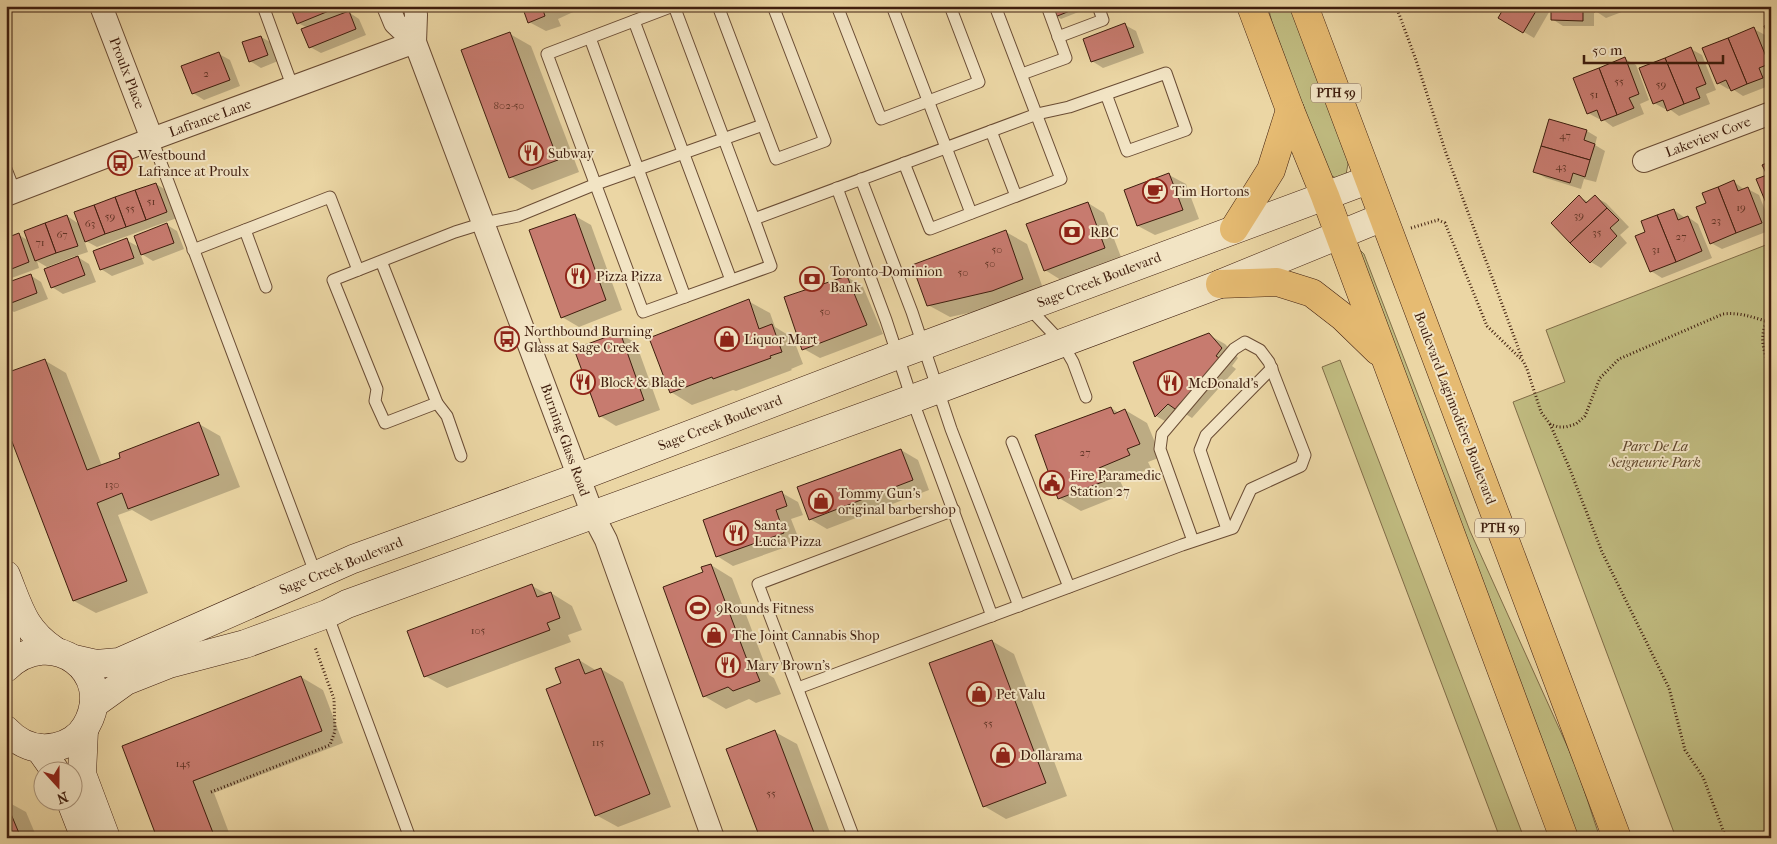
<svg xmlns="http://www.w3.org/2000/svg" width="1777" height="844" font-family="'IM FELL French Canon',serif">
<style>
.green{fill:#c0bb80;stroke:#806c47}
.shadow{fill:#0003}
.building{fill:#c77b6f;stroke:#3f1e0e}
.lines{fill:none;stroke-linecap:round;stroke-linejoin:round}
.lane-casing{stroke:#6a4c34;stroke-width:13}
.street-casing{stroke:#6a4c34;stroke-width:24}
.secondary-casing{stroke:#3f1e0e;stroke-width:29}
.primary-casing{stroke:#3f1e0e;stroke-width:29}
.path{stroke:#3f1e0e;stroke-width:3;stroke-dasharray:1 2.5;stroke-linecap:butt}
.lane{stroke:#f2e4c4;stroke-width:11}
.street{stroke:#f2e4c4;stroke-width:22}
.secondary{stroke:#f2e4c4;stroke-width:28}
.primary{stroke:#e6bb72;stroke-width:28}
.labels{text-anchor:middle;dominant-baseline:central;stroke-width:4;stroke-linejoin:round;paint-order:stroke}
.number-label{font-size:11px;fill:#613526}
.shield{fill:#f2e4c4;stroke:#755945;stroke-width:1}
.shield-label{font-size:12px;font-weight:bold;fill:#3f1e0e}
.street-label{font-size:14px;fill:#3f1e0e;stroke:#f2e4c4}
.poi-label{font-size:14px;fill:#3f1e0e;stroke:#f2e4c4;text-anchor:start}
.park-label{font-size:14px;font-style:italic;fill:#5f452a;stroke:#f2e4c4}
</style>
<rect width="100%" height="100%" fill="#ebd6a4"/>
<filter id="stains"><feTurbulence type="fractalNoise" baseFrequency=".004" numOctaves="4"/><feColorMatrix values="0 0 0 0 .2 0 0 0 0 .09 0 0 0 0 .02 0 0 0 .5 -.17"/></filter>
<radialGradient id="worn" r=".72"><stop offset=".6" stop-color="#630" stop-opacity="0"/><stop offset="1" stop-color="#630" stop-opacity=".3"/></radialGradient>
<!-- green -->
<g class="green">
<polygon points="1268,6 1291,6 1347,152 1348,164 1346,174 1336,178 1328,174 1272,23"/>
<polygon points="1771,243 1771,838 1676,838 1513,402 1565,382 1546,330"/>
<path d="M1359,251H1361L1364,254L1470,531L1573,759C1583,785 1591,812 1600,838H1578Z"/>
<polygon points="1340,360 1524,838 1500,838 1322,367"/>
</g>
<!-- shadow -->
<g class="shadow">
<polygon points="292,6 358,6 360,9 350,13 359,19 366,35 321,53 310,47 308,28 298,23"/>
<polygon points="523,6 606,6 591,12 584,7 558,19 561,26 546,31 529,22"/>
<polygon points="1053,6 1080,6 1081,11 1061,19 1056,16"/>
<polygon points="1488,6 1499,6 1496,11"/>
<polygon points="1506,6 1635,6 1635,7 1606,18 1594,10 1594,26 1563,26 1552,19 1552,7 1534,38 1500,18"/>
<polygon points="1638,6 1662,6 1647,12"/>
<polygon points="1125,25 1136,31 1144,53 1103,68 1092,61"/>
<polygon points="1754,29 1765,35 1771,49 1771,73 1769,74 1771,85 1743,96 1731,88 1728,89 1718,83"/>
<polygon points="510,34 531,46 579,172 532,190 511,177"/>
<polygon points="261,37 272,43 278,61 261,68 250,61"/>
<polygon points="1691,49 1702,55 1716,90 1706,94 1710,104 1679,116 1668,108 1665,109 1654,103"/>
<polygon points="219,54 230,60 240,86 204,100 193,93"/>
<polygon points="1625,59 1636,65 1649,100 1640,104 1644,114 1613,127 1601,118 1599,119 1588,113"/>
<polygon points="1587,131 1597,137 1595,145 1605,151 1596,182 1584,179 1581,189 1546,178 1535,172"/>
<polygon points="1169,175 1186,184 1199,219 1155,235 1138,226 1126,190"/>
<polygon points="1734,182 1745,190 1748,189 1759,195 1771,225 1771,230 1722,249 1711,243 1707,204"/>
<polygon points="156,184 166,190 177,218 97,247 84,240 88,252 76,256 89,264 96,282 63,294 52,287 75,259 75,256 47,267 37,261 39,268 6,280 6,239 19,235 29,241 67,216 79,224"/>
<polygon points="1579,197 1589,202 1595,197 1606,203 1629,227 1620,235 1627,243 1601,268 1591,262"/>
<polygon points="1088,203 1104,213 1121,257 1061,280 1045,270"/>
<polygon points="1674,210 1685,218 1688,217 1698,224 1712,258 1662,278 1651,271 1647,232"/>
<polygon points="575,216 591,225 622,310 579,327 562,317"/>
<polygon points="167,225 177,231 184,249 153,261 140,253 144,264 112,276 101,269 126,240 139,247"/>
<polygon points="1006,232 1027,244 1044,291 1014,303 950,317 928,305"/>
<polygon points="30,275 41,282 48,299 14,312 6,307 6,284"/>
<polygon points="847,277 863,287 883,334 820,358 804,349"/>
<polygon points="748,301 770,313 775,327 793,338 803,364 791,369 792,370 736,391 733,390 692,405 671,392"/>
<polygon points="620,334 636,343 660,410 616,426 600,416"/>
<polygon points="1209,335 1225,344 1238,358 1232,366 1236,369 1192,418 1184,413 1172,425 1156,416"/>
<polygon points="44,360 66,373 102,466 199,424 220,436 240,487 151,521 132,510 118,515 148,593 96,613 74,601 6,422"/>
<polygon points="1111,408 1119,413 1125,410 1147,423 1161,457 1148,462 1151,468 1120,481 1126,493 1081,511 1059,498"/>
<polygon points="901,450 918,460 929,490 827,529 810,519"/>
<polygon points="782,493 798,502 803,515 791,519 800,542 733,566 717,556"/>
<polygon points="711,565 732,578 769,675 774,678 781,694 756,703 749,699 726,709 704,696 704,573"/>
<polygon points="532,586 547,594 551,593 572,606 582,630 568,635 571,642 447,688 425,676"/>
<polygon points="992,641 1014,654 1067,796 1006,819 984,806"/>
<polygon points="579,660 597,671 601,669 623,682 671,807 618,827 596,815 563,684"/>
<polygon points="301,677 323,690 343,743 214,793 231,838 159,838 123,746"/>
<polygon points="775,732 797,744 832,838 761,838"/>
<polygon points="6,801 26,812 37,838 6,838"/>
</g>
<!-- building -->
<g class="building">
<polygon points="290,6 341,6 297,24"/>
<polygon points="522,6 551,6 543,10 545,16 528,23"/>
<polygon points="1051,6 1076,6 1077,8 1055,17"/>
<polygon points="1505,6 1539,6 1523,33 1498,18"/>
<polygon points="1551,6 1583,6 1583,21 1551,20"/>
<polygon points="1592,6 1610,6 1594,12"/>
<polygon points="349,11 356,29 309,48 301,29"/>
<polygon points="1125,23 1134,47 1091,62 1083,39"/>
<polygon points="1771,23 1771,43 1764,26"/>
<polygon points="1754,27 1769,64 1759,68 1763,78 1747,84 1728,38"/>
<polygon points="510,32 558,160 509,178 461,50"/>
<polygon points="261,36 268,55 249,62 242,42"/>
<polygon points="1728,38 1747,84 1731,91 1726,80 1717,84 1702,48"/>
<polygon points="1691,47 1706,84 1696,88 1700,98 1684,104 1665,58"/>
<polygon points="219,52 230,80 192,94 181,66"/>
<polygon points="1625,57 1639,94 1629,98 1634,108 1617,115 1599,68"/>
<polygon points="1665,58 1684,104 1667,111 1663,100 1653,104 1639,68"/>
<polygon points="1599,68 1617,115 1601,121 1597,110 1587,114 1573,78"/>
<polygon points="1549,119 1587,130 1584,140 1595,144 1590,160 1541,146"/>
<polygon points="1541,146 1590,160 1585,177 1573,173 1570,183 1533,172"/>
<polygon points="1771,161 1771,215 1756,179 1767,175 1762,165"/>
<polygon points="1169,173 1183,210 1137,226 1124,190"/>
<polygon points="1734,180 1738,191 1748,187 1762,223 1736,233 1718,187"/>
<polygon points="156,183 167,212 146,220 135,190"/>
<polygon points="1718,187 1736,233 1710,244 1696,207 1706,203 1702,193"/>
<polygon points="135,190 146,220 126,227 115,197"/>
<polygon points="1579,195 1586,203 1595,195 1607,208 1570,243 1551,223"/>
<polygon points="115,197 126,227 105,234 94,205"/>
<polygon points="1088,202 1105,248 1044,271 1026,224"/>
<polygon points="94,205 105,234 85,242 74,212"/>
<polygon points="1607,208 1619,220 1610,228 1617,236 1590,263 1570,243"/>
<polygon points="1674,209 1678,220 1688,216 1702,251 1676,262 1657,215"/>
<polygon points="575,214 606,300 561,318 529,230"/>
<polygon points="67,215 78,246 56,253 45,223"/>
<polygon points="1657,215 1676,262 1650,272 1635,236 1645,232 1641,221"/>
<polygon points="45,223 56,253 35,261 24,231"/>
<polygon points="167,223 174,243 141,255 134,236"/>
<polygon points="1006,230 1023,279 992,291 927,306 912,265"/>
<polygon points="19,233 29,262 9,270 6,263 6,238"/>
<polygon points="127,238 134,258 100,270 93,251"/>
<polygon points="78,256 85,275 51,288 44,269"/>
<polygon points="31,274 37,293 6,305 6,283"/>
<polygon points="847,276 867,325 802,350 784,297"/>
<polygon points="749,299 759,329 772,324 782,352 770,356 771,358 713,379 712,377 670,393 649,338"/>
<polygon points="620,332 644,400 599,417 574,349"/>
<polygon points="1209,333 1222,348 1216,356 1221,359 1175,409 1168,404 1155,417 1133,362"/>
<polygon points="45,359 87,470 120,458 119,453 199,422 219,475 128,509 122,493 97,503 127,581 73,601 6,426 6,373"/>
<polygon points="1111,407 1114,414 1125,409 1140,444 1127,449 1130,455 1099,468 1105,481 1058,499 1035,435"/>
<polygon points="901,449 913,480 809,520 797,487"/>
<polygon points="782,491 787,506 776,510 784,533 716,557 703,520"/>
<polygon points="711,564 749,665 753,664 760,681 733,691 728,687 703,697 663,587 703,572 701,567"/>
<polygon points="532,584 537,597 551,592 560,618 547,623 550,630 424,677 407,631"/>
<polygon points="992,640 1046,783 983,807 929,663"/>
<polygon points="579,659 585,674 601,668 650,794 595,816 546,689 561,683 555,668"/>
<polygon points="301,676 322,731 193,781 215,838 157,838 122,746"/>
<polygon points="775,730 816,838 760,838 726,749"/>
<polygon points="6,802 21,838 6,838"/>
</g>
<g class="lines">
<defs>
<g id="lane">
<polyline points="263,6 293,88"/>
<polyline points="673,6 547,54 643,312 771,266 754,219 1037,114 1069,107 1166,73 1186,130 1127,151 1106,94"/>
<polyline points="674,6 754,219"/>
<polyline points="718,6 776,159 825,141 773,6"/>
<polyline points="837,6 881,119 979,82 950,6"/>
<polyline points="892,6 971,213"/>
<polyline points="634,21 731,280"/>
<polyline points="1058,37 1103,20 1098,6"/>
<polyline points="590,38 685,297"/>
<polyline points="1022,74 1066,58 1047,6"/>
<polyline points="991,131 1016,196"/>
<polyline points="152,139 316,575"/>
<polyline points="904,163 930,229 1061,179 995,6"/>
<polyline points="6,169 15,192"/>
<polyline points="861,179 912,312 951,429 1019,606"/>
<polyline points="837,188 886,320 912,399 992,616"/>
<polyline points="245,230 266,287"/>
<polyline points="193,250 330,197 358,270"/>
<polyline points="381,261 437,403 385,423 375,401 377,389 333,280 455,232 484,223 518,216 596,184 763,125"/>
<polyline points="1028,307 1062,343 1073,362 1086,397"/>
<polyline points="437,403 447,416 461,456"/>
<polyline points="1012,442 1069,587"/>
<polyline points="1227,529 1200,450 1206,435 1272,368"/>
<polyline points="327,614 410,838"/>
<polyline points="798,688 1182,545 1233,528 1251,489 1301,466 1305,455 1269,362 1260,350 1245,342 1234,349 1162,434 1160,449 1193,541"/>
<polyline points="854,838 758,584 954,510"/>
</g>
<g id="street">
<polyline points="101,6 152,139"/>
<polyline points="388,6 395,23 415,42 416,15 415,6"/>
<polyline points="1644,161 1771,113"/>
<polyline points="6,195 152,139 415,42 593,515 606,540 713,838"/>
</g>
<g id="secondary">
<path d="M6,575C19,607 23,629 54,650"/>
<polyline points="6,632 6,665"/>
<polyline points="74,659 96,664 119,662 353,559 579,477 898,355 1368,180"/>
<path d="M6,668C51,624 117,672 86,726C80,737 67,745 55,747C36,751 19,744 6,730"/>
<polyline points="94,704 126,681 169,664 245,644 327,614 347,604 912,399 1220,284 1383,217"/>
<polyline points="84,730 82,774 106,838"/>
<polyline points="39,748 56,772"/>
<polyline points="71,802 85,838"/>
</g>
<g id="primary">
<polyline points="1251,6 1290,110 1325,196 1564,838"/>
<polyline points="1304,6 1617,838"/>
<polyline points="1234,229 1271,170 1290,110"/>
<polyline points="1220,284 1277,282 1312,293 1343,317 1378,351"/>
</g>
</defs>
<!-- lane casing -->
<use href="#lane" class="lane-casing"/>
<!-- street casing -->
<use href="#street" class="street-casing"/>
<!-- secondary casing -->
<use href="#secondary" class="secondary-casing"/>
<!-- primary casing -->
<use href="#primary" class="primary-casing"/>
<!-- path -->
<g class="path">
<polyline points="1396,6 1416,60 1446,153 1522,358"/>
<path d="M1411,228L1438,220L1445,223L1487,326L1523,361L1527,369L1541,412L1550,424L1558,427H1566L1576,424L1585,416L1600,378L1619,359L1723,314C1739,312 1751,317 1766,321"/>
<path d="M1771,313C1758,335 1762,347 1771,370"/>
<polyline points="1550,424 1569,467 1602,552 1669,688 1685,750 1703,777 1726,838"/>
<polyline points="211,792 330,745 335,731 334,699 315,647"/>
</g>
<!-- lane -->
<use href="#lane" class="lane"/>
<!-- street -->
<use href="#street" class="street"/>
<!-- secondary -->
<use href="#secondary" class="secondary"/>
<!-- primary -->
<use href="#primary" class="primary"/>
</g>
<!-- icons -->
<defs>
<symbol id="restaurant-ring" viewBox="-11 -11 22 22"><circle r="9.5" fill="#f2e4c4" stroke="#8f2418" stroke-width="1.5"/><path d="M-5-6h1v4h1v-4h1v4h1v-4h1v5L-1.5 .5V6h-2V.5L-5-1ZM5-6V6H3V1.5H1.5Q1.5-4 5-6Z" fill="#8f2418"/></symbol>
<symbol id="bus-ring" viewBox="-11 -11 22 22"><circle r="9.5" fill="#f2e4c4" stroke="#8f2418" stroke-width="1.5"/><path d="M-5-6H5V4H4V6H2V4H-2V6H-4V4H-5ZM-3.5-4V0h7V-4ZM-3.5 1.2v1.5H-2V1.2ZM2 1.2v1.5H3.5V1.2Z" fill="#8f2418"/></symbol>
<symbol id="cafe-ring" viewBox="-11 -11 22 22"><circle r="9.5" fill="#f2e4c4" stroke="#8f2418" stroke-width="1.5"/><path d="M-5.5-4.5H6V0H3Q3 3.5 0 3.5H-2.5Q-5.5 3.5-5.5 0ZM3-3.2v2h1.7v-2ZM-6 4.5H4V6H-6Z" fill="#8f2418"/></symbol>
<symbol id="bank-ring" viewBox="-11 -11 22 22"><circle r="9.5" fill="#f2e4c4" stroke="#8f2418" stroke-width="1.5"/><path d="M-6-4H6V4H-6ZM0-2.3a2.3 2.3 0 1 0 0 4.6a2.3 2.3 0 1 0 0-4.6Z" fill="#8f2418"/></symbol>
<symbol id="shop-ring" viewBox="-11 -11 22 22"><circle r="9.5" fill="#f2e4c4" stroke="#8f2418" stroke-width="1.5"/><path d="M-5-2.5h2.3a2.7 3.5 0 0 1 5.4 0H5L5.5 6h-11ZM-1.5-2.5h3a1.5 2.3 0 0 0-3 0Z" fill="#8f2418"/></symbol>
<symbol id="civic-ring" viewBox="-11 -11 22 22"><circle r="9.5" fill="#f2e4c4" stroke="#8f2418" stroke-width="1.5"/><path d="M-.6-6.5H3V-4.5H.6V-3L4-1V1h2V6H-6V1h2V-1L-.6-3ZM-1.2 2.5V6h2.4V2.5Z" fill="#8f2418"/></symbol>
<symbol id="stadium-ring" viewBox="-11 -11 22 22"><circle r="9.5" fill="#f2e4c4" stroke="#8f2418" stroke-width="1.5"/><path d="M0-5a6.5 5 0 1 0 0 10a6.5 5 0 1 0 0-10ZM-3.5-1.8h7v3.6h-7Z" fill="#8f2418"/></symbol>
</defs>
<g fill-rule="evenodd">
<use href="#restaurant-ring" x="517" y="139" width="28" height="28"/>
<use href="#bus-ring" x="106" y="149" width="28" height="28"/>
<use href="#cafe-ring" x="1141" y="177" width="28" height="28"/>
<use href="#bank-ring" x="1058" y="218" width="28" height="28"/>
<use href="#restaurant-ring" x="564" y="262" width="28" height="28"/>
<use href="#bank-ring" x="798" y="265" width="28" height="28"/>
<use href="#bus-ring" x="493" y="325" width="28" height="28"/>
<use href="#shop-ring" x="713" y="325" width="28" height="28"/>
<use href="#restaurant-ring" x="569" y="368" width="28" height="28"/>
<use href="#restaurant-ring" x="1156" y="369" width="28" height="28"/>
<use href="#civic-ring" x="1038" y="469" width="28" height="28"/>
<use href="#shop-ring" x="807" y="487" width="28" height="28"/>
<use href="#restaurant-ring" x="722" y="519" width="28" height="28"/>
<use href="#stadium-ring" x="684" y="594" width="28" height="28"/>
<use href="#shop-ring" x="700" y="621" width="28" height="28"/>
<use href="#restaurant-ring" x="714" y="651" width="28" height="28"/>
<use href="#shop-ring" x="965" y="680" width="28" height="28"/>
<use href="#shop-ring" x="989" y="741" width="28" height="28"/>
</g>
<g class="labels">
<!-- number labels -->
<g class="number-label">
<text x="206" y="73">2</text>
<text x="1619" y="81">55</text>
<text x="1661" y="84">59</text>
<text x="1594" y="94">51</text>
<text x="509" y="105">802-50</text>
<text x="1565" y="135">47</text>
<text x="1561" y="166">43</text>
<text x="151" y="201">51</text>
<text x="1741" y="207">19</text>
<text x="130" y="208">55</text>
<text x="1579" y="215">39</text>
<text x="110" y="216">59</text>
<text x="1716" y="220">23</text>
<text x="90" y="223">63</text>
<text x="1597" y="232">35</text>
<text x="62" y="234">67</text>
<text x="1681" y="236">27</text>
<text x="40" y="242">71</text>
<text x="997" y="249">50</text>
<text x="1656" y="249">31</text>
<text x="990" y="263">50</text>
<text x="963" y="272">50</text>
<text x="825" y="311">50</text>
<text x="1085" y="452">27</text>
<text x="112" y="484">130</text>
<text x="478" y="630">105</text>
<text x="988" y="723">55</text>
<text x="598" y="742">115</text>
<text x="183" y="763">145</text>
<text x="771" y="793">55</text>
</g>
<!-- shield labels -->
<g class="shield">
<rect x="1311" y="83.5" width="50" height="19" rx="4"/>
<rect x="1475" y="518.5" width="50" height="19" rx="4"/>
</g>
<g class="shield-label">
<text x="1336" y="93">PTH 59</text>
<text x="1500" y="528">PTH 59</text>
</g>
<!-- street labels -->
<g class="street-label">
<text transform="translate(127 73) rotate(69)">Proulx Place</text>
<text transform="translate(210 118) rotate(-20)">Lafrance Lane</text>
<text transform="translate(1708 137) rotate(-21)">Lakeview Cove</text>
<text transform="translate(1099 280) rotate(-21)">Sage Creek Boulevard</text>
<text transform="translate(1455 408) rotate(69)">Boulevard Lagimodière Boulevard</text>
<text transform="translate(720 423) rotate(-21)">Sage Creek Boulevard</text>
<text transform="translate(565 440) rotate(70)">Burning Glass Road</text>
<text transform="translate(341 566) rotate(-22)">Sage Creek Boulevard</text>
</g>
<!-- poi labels -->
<g class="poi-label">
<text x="548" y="153">Subway</text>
<text x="138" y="155">Westbound<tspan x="138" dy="16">Lafrance at Proulx</tspan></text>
<text x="1172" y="191">Tim Hortons</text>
<text x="1090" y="232">RBC</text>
<text x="830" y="271">Toronto-Dominion<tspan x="830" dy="16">Bank</tspan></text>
<text x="596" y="276">Pizza Pizza</text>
<text x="524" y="331">Northbound Burning<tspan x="524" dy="16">Glass at Sage Creek</tspan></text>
<text x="744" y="339">Liquor Mart</text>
<text x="600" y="382">Block &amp; Blade</text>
<text x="1188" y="383">McDonald's</text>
<text x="1070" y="475">Fire Paramedic<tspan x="1070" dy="16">Station 27</tspan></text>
<text x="838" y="493">Tommy Gun's<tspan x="838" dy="16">original barbershop</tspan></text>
<text x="754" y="525">Santa<tspan x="754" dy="16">Lucia Pizza</tspan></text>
<text x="716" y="608">9Rounds Fitness</text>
<text x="732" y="635">The Joint Cannabis Shop</text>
<text x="746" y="665">Mary Brown's</text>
<text x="996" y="694">Pet Valu</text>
<text x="1020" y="755">Dollarama</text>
</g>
<!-- park labels -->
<g class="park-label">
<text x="1655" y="446">Parc De La<tspan x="1655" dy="16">Seigneurie Park</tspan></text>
</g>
</g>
<!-- margin -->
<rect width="1777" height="844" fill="none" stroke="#ebd6a4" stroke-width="25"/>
<rect x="8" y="8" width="1762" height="829" fill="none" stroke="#3f1e0e" stroke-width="2.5"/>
<rect x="12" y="12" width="1752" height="819" fill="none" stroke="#3f1e0e"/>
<!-- north arrow -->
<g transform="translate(58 786) rotate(159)"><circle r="24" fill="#f2e4c4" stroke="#aa957b"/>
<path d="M0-4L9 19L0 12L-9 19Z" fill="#8f2418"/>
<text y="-8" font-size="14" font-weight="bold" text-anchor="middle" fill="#3f1e0e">N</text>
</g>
<!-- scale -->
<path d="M1584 55v8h139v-8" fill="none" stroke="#3f1e0e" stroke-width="2.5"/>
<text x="1592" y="55" font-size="15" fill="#3f1e0e" stroke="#f2e4c4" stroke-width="4" paint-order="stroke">50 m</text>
<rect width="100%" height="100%" filter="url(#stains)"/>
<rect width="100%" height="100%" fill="url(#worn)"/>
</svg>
